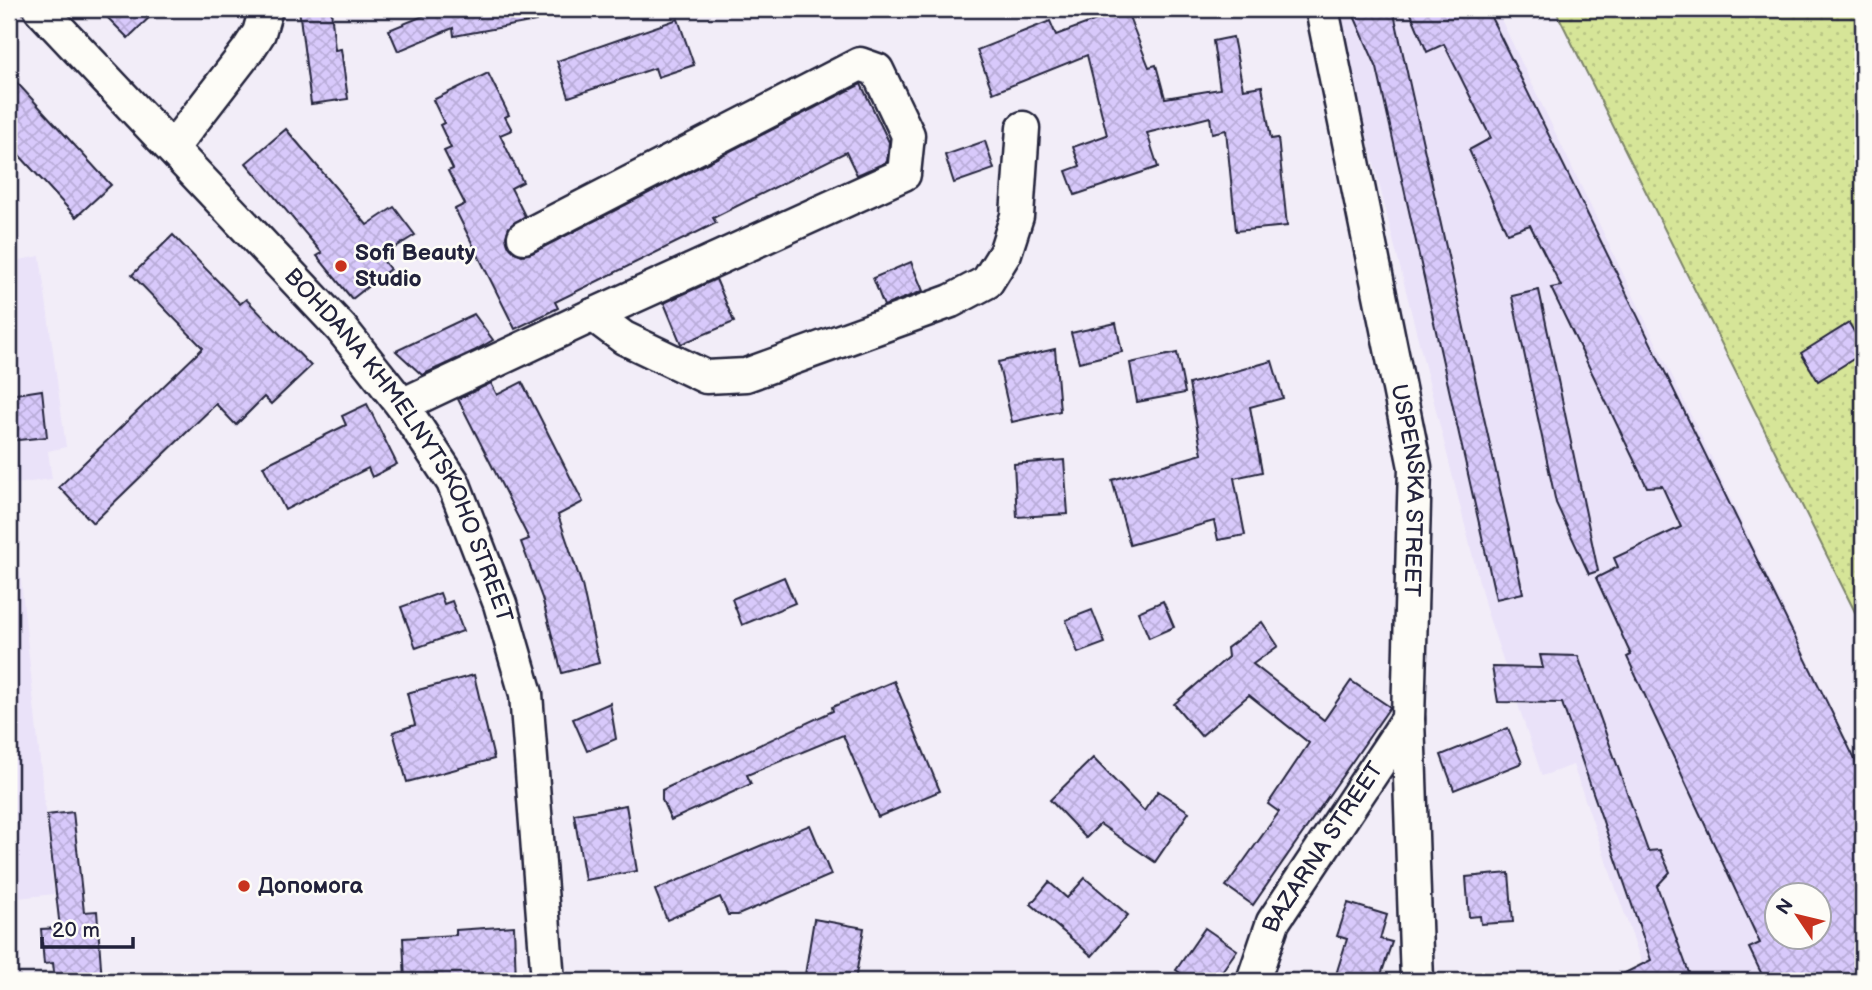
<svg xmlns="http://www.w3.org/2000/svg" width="1872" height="990" font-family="'Balsamiq Sans',sans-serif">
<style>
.built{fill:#eae2f9;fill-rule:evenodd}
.grass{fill:url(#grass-dots);stroke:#7c846a;stroke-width:2}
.building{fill:url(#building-cross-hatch);stroke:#22223b;stroke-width:2;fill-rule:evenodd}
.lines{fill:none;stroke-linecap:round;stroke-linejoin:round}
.street-casing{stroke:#22223b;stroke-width:37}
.street{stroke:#fdfcf7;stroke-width:32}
.poi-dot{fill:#c8321e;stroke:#fdfcf7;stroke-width:2.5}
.labels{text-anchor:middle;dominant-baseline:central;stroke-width:5;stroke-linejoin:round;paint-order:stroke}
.poi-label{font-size:23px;font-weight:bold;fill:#22223b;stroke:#fdfcf7;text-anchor:start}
.street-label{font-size:23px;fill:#22223b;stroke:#fdfcf7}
</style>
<defs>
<pattern id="grass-dots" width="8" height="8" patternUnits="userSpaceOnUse" patternTransform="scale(1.75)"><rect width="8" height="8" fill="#d6e598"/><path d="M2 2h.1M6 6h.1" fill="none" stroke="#b7c484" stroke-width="1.8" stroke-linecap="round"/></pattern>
<pattern id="building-cross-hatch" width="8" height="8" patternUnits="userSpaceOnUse" patternTransform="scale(1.75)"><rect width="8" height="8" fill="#d8c9fb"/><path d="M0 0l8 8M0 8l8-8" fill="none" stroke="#b9acd8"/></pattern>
</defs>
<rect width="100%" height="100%" fill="#f2edf8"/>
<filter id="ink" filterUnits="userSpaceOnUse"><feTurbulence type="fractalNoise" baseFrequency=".0143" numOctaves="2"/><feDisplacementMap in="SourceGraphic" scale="14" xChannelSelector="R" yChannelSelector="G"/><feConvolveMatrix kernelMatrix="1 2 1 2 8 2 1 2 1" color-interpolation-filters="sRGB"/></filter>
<g filter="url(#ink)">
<!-- built -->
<g class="built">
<path d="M1335,9H1496L1863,774V981H1648L1573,765L1542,776L1486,609ZM1778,895H1820V937H1778Z"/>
<polygon points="40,256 66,447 48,451 52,479 9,485 9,262"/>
<polygon points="20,571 54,894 9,899 9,572"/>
</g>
<!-- grass -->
<polygon class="grass" points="1555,9 1863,9 1863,628"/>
<!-- building -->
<g class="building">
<polygon points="99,9 158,9 128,38"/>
<polygon points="299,9 331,9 335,50 341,49 348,99 311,104"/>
<polygon points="440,9 535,9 536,21 454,36 453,28 398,51 389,30"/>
<polygon points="1126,9 1149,67 1156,65 1165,98 1220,89 1213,41 1233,37 1243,89 1262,86 1271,139 1278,138 1287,226 1236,231 1226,130 1212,133 1210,117 1147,133 1158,167 1075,195 1066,171 1080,166 1073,147 1107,135 1087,55 993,93 977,50 1050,21 1056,35"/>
<polygon points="1351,9 1393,9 1523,593 1496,599 1377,68"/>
<path d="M1409,9H1487L1863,776V981H1765L1749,948L1760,943L1627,657L1631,655L1596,578L1618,567L1614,558L1681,527L1662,486L1647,487L1551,288L1561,286L1530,225L1507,233L1469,150L1491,138L1444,44L1427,52ZM1777,895H1819V937H1777Z"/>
<polygon points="678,19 694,65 658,77 655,68 569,97 557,61"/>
<polygon points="488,73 509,115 505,117 512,130 500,135 523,182 511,188 525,216 509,227 506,237 514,252 522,255 532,253 861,84 889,142 887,162 857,175 846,152 713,218 716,223 555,302 558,308 515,329 455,209 465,204 448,171 453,169 444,151 451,148 440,125 444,123 433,100"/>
<polygon points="9,74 111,185 76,217 9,144"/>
<polygon points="286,129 367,225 394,207 415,235 380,257 390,269 352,299 317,256 322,253 246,163"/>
<polygon points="985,141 994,169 954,183 945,155"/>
<polygon points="173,235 240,304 246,299 311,366 271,404 264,397 236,425 216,404 93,523 59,487 203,348 132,275"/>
<polygon points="911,262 923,291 884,306 873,278"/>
<polygon points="716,279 734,322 681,344 664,303"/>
<polygon points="1539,290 1598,571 1589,574 1556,503 1512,296"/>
<polygon points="474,314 493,340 474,351 422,375 396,351"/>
<polygon points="1116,323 1122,352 1079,362 1071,333"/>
<polygon points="1849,323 1863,347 1863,353 1818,381 1801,353"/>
<polygon points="1055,349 1060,411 1012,422 998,362"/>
<polygon points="1177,353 1185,393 1137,402 1130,363"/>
<polygon points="1272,361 1283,398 1250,407 1262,472 1234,478 1245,535 1218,540 1214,521 1130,545 1112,480 1202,454 1189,384"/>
<polygon points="522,382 583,502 558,515 582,585 599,663 562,673 542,598 521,542 529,539 458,399 491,383 497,395"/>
<polygon points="42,390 47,437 9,441 9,395"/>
<polygon points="367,404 397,464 372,477 368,468 285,510 263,466 346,425 342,416"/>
<polygon points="1064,460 1068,514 1017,517 1014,464"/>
<polygon points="784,577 795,603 742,625 732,599"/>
<polygon points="440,593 444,604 452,601 463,631 416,648 401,607"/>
<polygon points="1163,601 1174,627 1149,638 1138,612"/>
<polygon points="1092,610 1105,643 1078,653 1066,620"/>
<polygon points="1262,622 1278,646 1253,664 1324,720 1351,681 1390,707 1253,905 1226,886 1279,812 1268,804 1309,743 1249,695 1201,736 1174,704 1228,657 1227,648"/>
<polygon points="1540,655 1578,656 1648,851 1660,850 1670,872 1657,886 1692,981 1609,981 1651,960 1562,703 1498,702 1492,667 1543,668"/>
<polygon points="474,675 494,759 407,782 393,732 415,725 407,693"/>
<polygon points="894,681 940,791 878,817 843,735 747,775 751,784 671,820 662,800 662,790 833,711 832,707"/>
<polygon points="610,703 616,739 587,751 573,719"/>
<polygon points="1508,728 1522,763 1454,790 1441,755"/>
<polygon points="1093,758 1144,811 1158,791 1189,812 1155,862 1100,824 1086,838 1050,800"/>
<polygon points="626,805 637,871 585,880 574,814"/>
<polygon points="73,812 84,912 97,911 102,981 55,981 53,963 44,964 41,929 60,928 47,815"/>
<polygon points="810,825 831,875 738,915 728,915 720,897 667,920 655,890"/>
<polygon points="1509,873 1513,922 1481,924 1480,916 1469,917 1466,877"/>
<polygon points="1085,878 1128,915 1092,956 1031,904 1049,882 1067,898"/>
<polygon points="1348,903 1387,915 1380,939 1392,942 1379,981 1334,981 1347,939 1337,936"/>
<polygon points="814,919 864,928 855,981 804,981"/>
<polygon points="514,926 516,981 405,981 403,938 456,935 456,930"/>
<polygon points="1205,928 1237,950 1215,981 1192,981 1176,970"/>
</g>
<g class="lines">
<defs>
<g id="street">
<path id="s1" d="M40,9L341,328L402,405L453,482L500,604L526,694L548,981"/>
<path id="s2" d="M1322,9L1415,467L1408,719L1417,981"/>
<polyline points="173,147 248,50 259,33 266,9"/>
<polyline points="524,237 860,64 877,70 908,135 904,174 593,315"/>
<polyline points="402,405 593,315 624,338 706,377 746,375 951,301 987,282 1005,253 1017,216 1023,128"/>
<path id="s3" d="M1253,981L1273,922L1408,719"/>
</g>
</defs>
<!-- street casing -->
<use href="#street" class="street-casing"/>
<!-- street -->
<use href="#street" class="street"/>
</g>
</g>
<!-- markers -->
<g class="poi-dot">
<circle cx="341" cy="266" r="7"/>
<circle cx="244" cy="886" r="7"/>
</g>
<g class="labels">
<!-- poi labels -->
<g class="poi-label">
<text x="355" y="253">Sofi Beauty<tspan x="355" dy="26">Studio</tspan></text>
<text x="258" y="886">Допомога</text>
</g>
<!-- street labels -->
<g class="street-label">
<text stroke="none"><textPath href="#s1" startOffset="570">BOHDANA KHMELNYTSKOHO STREET</textPath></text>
<text stroke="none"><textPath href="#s2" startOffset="490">USPENSKA STREET</textPath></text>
<text stroke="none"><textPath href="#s3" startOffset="152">BAZARNA STREET</textPath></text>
</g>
</g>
<!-- margin -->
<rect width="1872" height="990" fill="none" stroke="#fdfcf7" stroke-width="35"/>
<rect x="18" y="18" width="1837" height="955" fill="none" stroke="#22223b" stroke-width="2.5" filter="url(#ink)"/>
<!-- north arrow -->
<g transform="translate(1798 916) rotate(305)"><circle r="33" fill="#fdfcf7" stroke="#a5a5ac" stroke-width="2"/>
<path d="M0-5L12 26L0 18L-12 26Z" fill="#c8321e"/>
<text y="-10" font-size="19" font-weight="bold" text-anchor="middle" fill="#22223b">N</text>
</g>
<!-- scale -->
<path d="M42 937v10h91v-10" fill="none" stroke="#22223b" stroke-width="3.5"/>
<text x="52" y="937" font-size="21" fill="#22223b" stroke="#fdfcf7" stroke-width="5" paint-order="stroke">20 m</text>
</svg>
